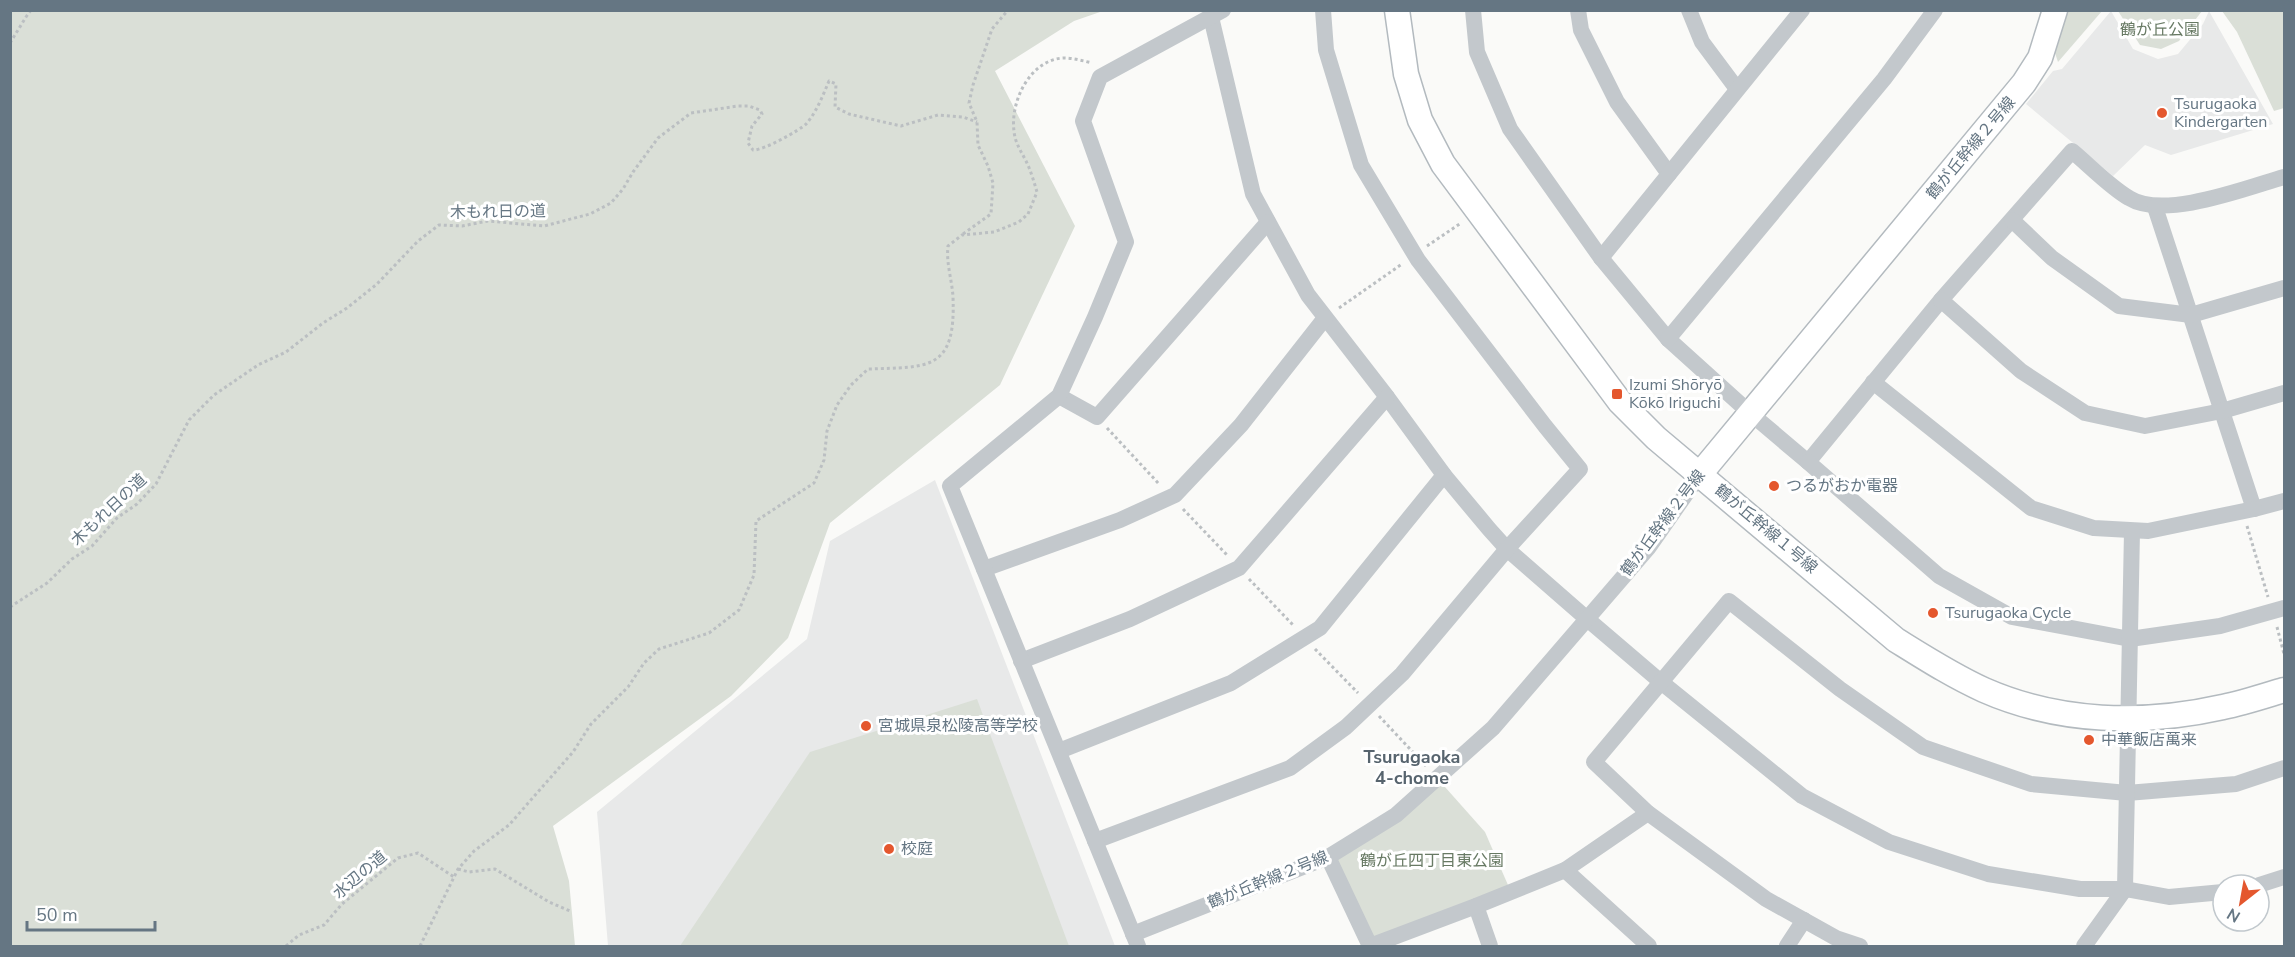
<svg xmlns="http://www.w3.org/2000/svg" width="2295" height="957" font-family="'Nunito Sans','Noto Sans JP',sans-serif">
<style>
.built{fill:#e8e9e9}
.green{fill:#dadfd7}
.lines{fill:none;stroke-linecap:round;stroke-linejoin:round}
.secondary-casing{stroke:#b3babf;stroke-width:27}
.path{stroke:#bbbfc2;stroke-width:3;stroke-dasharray:3 3;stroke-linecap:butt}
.street{stroke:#c3c8cc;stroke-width:16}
.secondary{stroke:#fff;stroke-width:24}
.poi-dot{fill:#e4572e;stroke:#fff;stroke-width:2}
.labels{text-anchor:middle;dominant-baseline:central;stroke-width:6;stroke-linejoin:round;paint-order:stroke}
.park-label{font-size:16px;fill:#687a64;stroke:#fff}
.poi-label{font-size:16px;fill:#657683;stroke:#fff;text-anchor:start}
.street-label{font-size:16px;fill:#657683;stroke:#fff}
.neighbourhood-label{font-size:18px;font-weight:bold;fill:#57646e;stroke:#fff}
</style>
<rect width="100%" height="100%" fill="#fafaf8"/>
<!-- built -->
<g class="built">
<polygon points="2111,11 2133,49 2158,59 2178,54 2203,24 2209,11 2273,124 2171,155 2145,145 2113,176 2026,104 2053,71 2062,69"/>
<polygon points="935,480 1115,946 608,946 597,812 807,639 830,541"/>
</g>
<!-- green -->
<g class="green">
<polygon points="10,11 1103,11 1074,21 995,71 1075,226 1000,385 830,523 788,638 731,696 553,826 569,881 575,946 11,946"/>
<polygon points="2062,11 2102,11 2058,62 2053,47"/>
<polygon points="2118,11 2202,11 2179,41 2161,49 2140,45"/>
<polygon points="2222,11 2284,11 2284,108 2274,111 2237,32"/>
<polygon points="977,699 1069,946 680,946 810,752"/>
<polygon points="1437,778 1485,832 1511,892 1370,946 1328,857"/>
</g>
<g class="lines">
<defs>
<g id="secondary">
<path d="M1397,10L1406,74L1420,120L1443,164L1620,402L1656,438L1896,640C1925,658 1953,676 1984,690C2059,723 2143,725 2223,707C2243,703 2264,696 2284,690"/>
<polyline points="1700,474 2024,83 2040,58 2055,10"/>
</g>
</defs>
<!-- secondary casing -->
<use href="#secondary" class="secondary-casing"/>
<!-- path -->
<g class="path">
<polyline points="10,43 26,17 31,10"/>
<polyline points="963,234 991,214 993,183 988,166 978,145 977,122 969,103 973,85 992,29 1008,10"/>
<polyline points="1427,246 1461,223"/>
<polyline points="1339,308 1402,264"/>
<polyline points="1107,428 1160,485"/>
<polyline points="1183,509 1228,556"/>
<polyline points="2247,526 2268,597"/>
<polyline points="1249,579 1294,626"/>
<path d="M10,607L47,583L72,559L92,546L117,518L137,504L156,484L189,420L214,395L258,365L286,352L323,323L347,308L377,284L418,241L439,225L462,226L488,221L544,226L590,214L611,203L623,189L633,172L658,138L691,113L738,106H749L760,110L762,114L752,126L748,143L753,150C762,151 801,130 807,123C817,111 823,95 829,81L836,84L835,107L849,114L901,126L938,115L963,117L977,122"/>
<polyline points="2277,627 2284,654"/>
<polyline points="1315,649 1358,693"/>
<polyline points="1379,716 1426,766"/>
<polyline points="458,869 469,872 495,869 549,902 570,911"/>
<polyline points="286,946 299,935 324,925 342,904 398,858 418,853 454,877"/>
<path d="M420,946L458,869L474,851L509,825L573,752L591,724L628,687L644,663L659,649L709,633L739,610L754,575L756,521L814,483L824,460L827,431L837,405L851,385L868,369C929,367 956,371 953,297C952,280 946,263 948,246L962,235L994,232L1019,222L1028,214L1037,192C1034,182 1031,171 1026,161C1021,151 1015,143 1014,131C1010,102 1030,59 1064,58C1073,58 1084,61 1092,63"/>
</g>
<!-- street -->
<g class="street">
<path d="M1473,10L1477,52L1510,129L1601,258L1668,339L1750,413L1808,462L1941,300L2072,151C2090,166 2110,187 2129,198C2164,220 2246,188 2284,177"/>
<polyline points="1578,10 1581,30 1617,102 1669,174"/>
<polyline points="1689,10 1702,42 1737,89"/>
<polyline points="1211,17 1253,194 1308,295 1387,397 1444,475 1489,529 1507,549 1586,618 1661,682 1802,796 1889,842 1988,874 2080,889 2125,889 2169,897 2223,892"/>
<polyline points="2155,207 2254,509 2284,501"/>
<polyline points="2012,220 2052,258 2119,306 2191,315 2284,288"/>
<polyline points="1601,258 1802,10"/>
<polyline points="1941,300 2021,371 2085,413 2145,426 2222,411 2284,393"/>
<polyline points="1668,339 1884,79 1935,10"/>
<polyline points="1873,382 2031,508 2094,528 2148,531 2254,509"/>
<polyline points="1059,396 1097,417 1268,222"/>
<polyline points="1808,462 1939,576 2012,617 2130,639 2220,626 2284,608"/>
<polyline points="984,569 1120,520 1175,495 1241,425 1325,318"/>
<polyline points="1021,661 1130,619 1239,568 1387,397"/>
<polyline points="1059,751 1231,683 1320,628 1444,475"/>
<polyline points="1095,841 1290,768 1346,727 1402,674 1507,549 1580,469 1545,426 1418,260 1361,165 1326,50 1323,10"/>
<polyline points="1328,857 1370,946"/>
<polyline points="1565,870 1649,946"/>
<polyline points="2259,885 2284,877"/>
<polyline points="1476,906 1490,946"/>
<polyline points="1133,934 1328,857 1396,815 1493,728 1649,547 1700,474"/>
<polyline points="1138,946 950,486 1059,396 1095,317 1126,242 1083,121 1100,77 1223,10"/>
<polyline points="1370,946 1476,906 1565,870 1648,813"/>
<polyline points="1787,946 1804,920"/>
<polyline points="1860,946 1836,938 1766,899 1648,813 1594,762 1729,601 1840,689 1923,747 2031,784 2127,793 2236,784 2284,768"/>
<polyline points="2084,946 2125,889 2132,531"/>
</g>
<!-- secondary -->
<use href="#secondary" class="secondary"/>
</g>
<!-- markers -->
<g class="poi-dot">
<circle cx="2162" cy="113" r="6"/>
<rect x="1611" y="388" width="12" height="12" rx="3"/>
<circle cx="1774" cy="486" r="6"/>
<circle cx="1933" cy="613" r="6"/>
<circle cx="866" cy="726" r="6"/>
<circle cx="2089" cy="740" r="6"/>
<circle cx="889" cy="849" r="6"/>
</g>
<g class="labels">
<!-- park labels -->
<g class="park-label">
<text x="2160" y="30">鶴が丘公園</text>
<text x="1432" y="861">鶴が丘四丁目東公園</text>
</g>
<!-- poi labels -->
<g class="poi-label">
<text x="2174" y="104">Tsurugaoka<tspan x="2174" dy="18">Kindergarten</tspan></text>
<text x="1629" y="385">Izumi Shōryō<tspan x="1629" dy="18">Kōkō Iriguchi</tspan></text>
<text x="1786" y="486">つるがおか電器</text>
<text x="1945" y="613">Tsurugaoka Cycle</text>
<text x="878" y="726">宮城県泉松陵高等学校</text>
<text x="2101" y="740">中華飯店萬来</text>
<text x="901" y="849">校庭</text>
</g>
<!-- street labels -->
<g class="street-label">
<text transform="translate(1971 148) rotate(-50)">鶴が丘幹線２号線</text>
<text transform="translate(498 212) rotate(-1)">木もれ日の道</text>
<text transform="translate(109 510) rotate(-43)">木もれ日の道</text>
<text transform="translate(1663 523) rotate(-53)">鶴が丘幹線２号線</text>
<text transform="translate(1766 529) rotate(40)">鶴が丘幹線１号線</text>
<text transform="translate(360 875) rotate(-40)">水辺の道</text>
<text transform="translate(1268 880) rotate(-22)">鶴が丘幹線２号線</text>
</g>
<!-- neighbourhood labels -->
<g class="neighbourhood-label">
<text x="1412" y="757">Tsurugaoka<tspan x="1412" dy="21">4-chome</tspan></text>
</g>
</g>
<!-- border -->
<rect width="2295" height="957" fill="none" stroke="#657683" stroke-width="24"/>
<!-- north arrow -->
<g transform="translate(2241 903) rotate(211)"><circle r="28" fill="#ffffff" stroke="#c1c8cd" stroke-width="1.5"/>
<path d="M0-4.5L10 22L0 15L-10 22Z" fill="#e4572e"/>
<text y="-9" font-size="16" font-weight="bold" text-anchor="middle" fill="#657683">N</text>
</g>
<!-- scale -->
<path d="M27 921v9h128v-9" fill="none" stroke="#657683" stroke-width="3"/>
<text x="36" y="921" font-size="18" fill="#657683" stroke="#ffffff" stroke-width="4.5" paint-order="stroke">50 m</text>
</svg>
